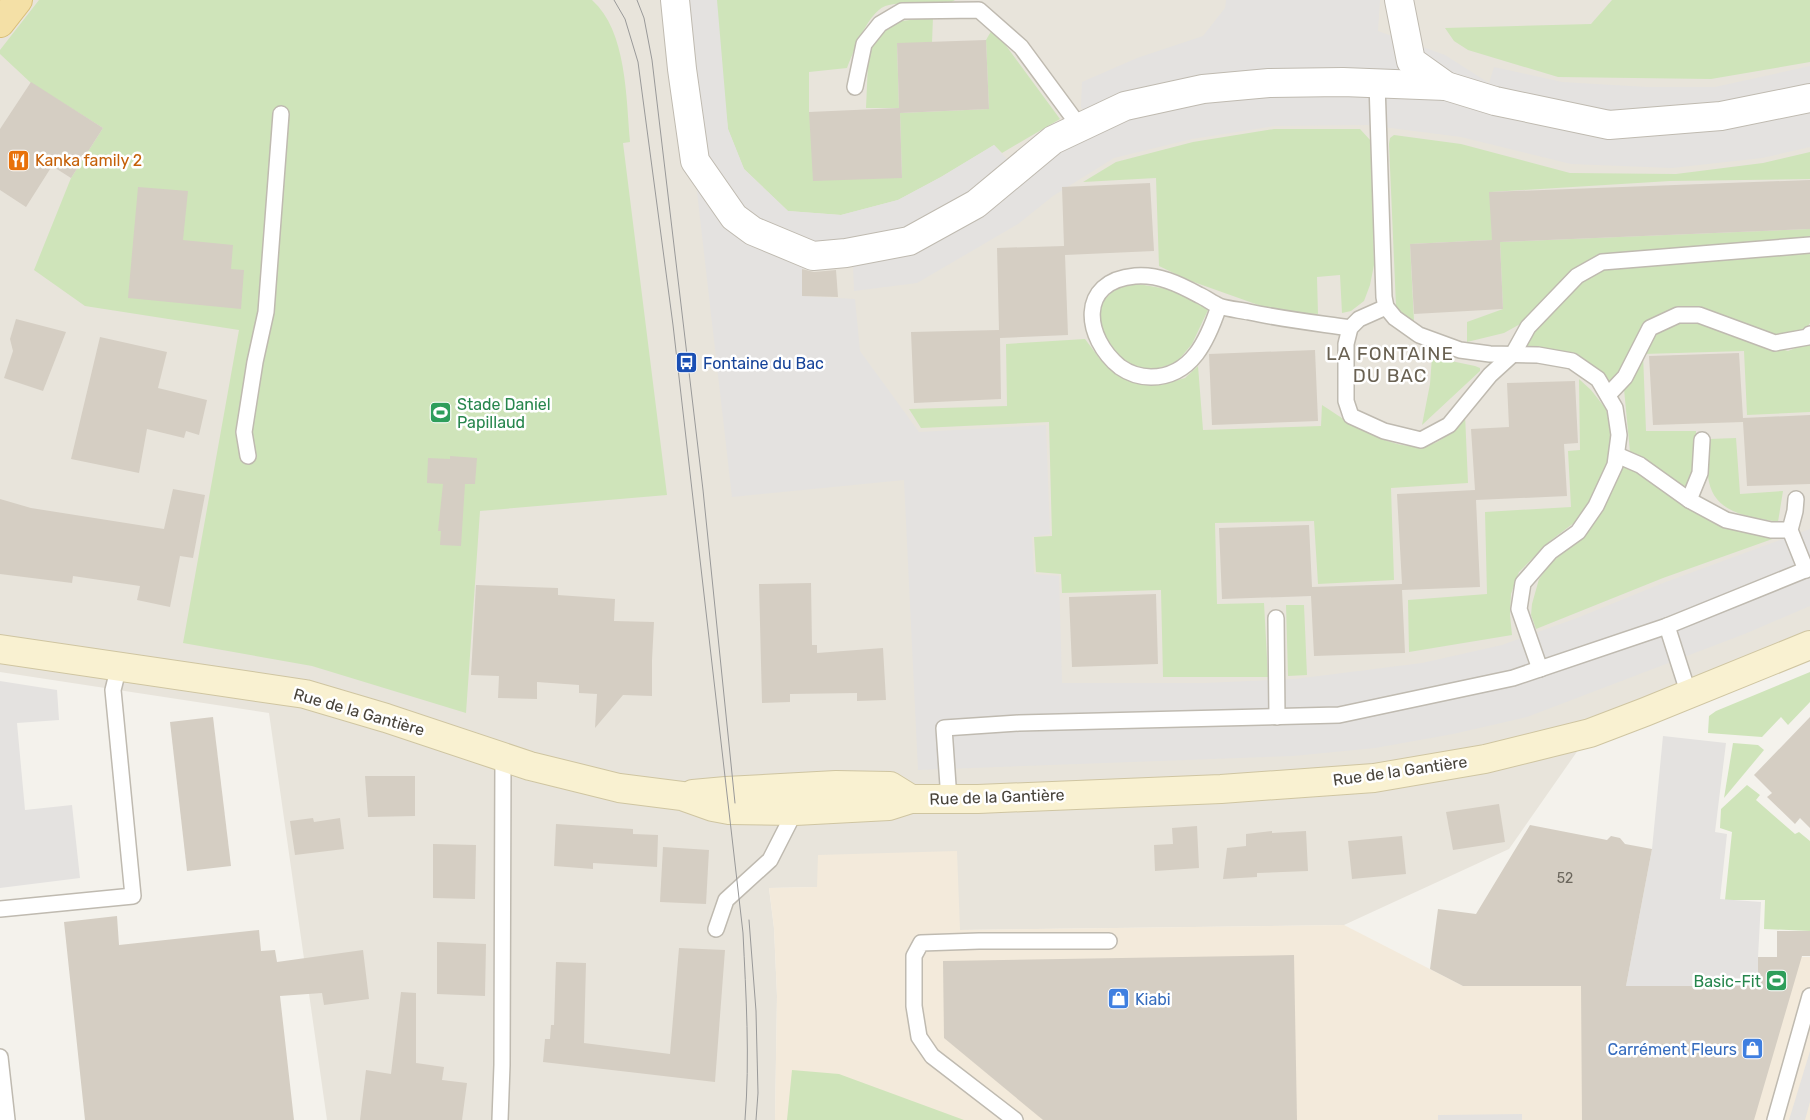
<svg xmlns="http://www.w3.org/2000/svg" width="1810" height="1120" font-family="Rubik,sans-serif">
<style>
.residential{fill:#e8e4db}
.commercial{fill:#f3eadb}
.green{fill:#cfe4ba}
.parking{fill:#e4e2e0}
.building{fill:#d5cec3}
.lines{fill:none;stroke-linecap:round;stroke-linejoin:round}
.service-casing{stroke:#bfbab0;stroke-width:18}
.minor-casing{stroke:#bfbab0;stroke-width:30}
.secondary-casing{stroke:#cfc5a1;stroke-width:30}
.primary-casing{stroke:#d8be77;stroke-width:30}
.service{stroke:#fff;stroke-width:15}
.minor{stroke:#fff;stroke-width:28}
.secondary{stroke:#f9f1d1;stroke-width:28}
.primary{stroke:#f4e0a6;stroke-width:28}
.tram{stroke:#999;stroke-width:1}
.labels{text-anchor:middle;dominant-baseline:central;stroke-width:5;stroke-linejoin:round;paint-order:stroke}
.number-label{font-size:14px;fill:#6b665c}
.food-label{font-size:16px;fill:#c56008;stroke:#fff;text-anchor:start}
.transit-label{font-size:16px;fill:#164399;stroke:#fff;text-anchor:start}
.leisure-label{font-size:16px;fill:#27864d;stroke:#fff;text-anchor:start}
.street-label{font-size:16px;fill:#48433a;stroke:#fff}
.shop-label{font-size:16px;fill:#366cbe;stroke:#fff;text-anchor:start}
.quarter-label{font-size:19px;letter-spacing:1px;fill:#6a6253;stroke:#fff}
</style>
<rect width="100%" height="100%" fill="#f4f2ec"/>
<!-- residential -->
<polygon class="residential" points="0,0 1810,0 1810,655 1590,733 1509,849 1344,925 959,930 818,887 769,888 774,928 777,996 775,1120 327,1120 269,713 0,672"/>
<!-- commercial -->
<polygon class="commercial" points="957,851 960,930 1344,925 1463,986 1760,986 1758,957 1810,957 1810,1120 775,1120 777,996 774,928 769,888 817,887 818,855"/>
<!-- green -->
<g class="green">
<path d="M39,0H592C627,31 626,98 630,142L623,143L667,495L480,511L466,713L312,666L183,643L239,330L85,306L34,270L71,178L103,128L31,83L0,54V50Z"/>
<path d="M712,0H955L948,4C932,4 904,2 889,5C869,8 854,51 847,68L809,72V112L902,178L900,113L989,109L986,40L993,28L1060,119L1002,153L994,145L941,177L898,200L841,215L788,211L744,169L728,129Z"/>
<polygon points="1612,0 1810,0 1810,62 1711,79 1558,77 1468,50 1454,41 1445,28 1591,24"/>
<polygon points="933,17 932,43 897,43 899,108 866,108 868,62 875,35 902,21"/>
<polygon points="1274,129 1360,129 1371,141 1374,265 1370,285 1364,301 1351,311 1342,313 1340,275 1317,277 1318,314 1283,312 1264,307 1188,280 1159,266 1156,178 1083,182 1116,162 1193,142"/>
<polygon points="1394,135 1461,144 1570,173 1676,174 1763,163 1810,152 1810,179 1670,181 1491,192 1492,240 1410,244 1414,321 1399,313 1396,306 1389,144 1390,138"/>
<polygon points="1810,229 1810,241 1600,255 1522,323 1504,333 1467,342 1467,322 1503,309 1500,242"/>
<polygon points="1810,252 1810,323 1805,331 1776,337 1677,310 1646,322 1622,373 1610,388 1603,375 1525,347 1535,329 1578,283 1603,270"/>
<polygon points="1138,284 1179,291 1208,310 1192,344 1176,363 1155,369 1133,367 1111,350 1100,328 1100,303 1117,288"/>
<polygon points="1680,320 1701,322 1788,351 1810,342 1810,412 1747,415 1744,351 1643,354 1646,431 1696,431 1695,475 1687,493 1645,459 1630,452 1624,389 1653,332"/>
<path d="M1085,339L1100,359L1129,379L1161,385L1185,378L1198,366L1203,430L1321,426L1322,405C1351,424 1399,457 1435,443C1448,437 1457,424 1465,414L1468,483L1391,488L1394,580L1318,584L1314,521L1215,523L1217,604L1264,603L1268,677H1163L1161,590L1062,593L1061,574L1036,572L1034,537L1052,536L1049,422L921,428L909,409L1007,406L1006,344Z"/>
<polygon points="1432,357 1475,366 1480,368 1480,371 1422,425 1430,384"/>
<polygon points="1579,379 1591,390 1606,409 1613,438 1609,466 1592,505 1579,519 1550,541 1519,572 1511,594 1510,615 1512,635 1409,652 1408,600 1487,594 1485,512 1571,507 1568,451 1580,450"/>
<path d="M1736,438L1740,494L1783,491L1778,522C1752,517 1716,515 1709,482C1706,469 1709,452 1709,439Z"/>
<polygon points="1621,464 1778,537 1663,578 1536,629 1531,615 1532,604 1539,579 1551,563 1582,537 1603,510"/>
<polygon points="1286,605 1304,605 1307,675 1288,676"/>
<polygon points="1810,672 1810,702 1788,725 1781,717 1762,737 1708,733 1709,716 1716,711"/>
<polygon points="1733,743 1758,745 1764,750 1724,798"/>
<polygon points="1747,785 1760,795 1756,800 1795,834 1799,832 1810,841 1810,931 1764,929 1765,900 1725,900 1732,832 1720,828 1721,809"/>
<polygon points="792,1070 839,1074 964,1120 787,1120"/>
</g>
<!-- parking -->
<g class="parking">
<polygon points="675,0 717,0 728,129 744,169 788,211 841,215 898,200 941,177 994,145 1017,170 1090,122 1081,107 1082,82 1137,58 1203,36 1225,8 1226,0 1380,0 1378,31 1445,55 1489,83 1494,67 1562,82 1647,87 1715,87 1810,66 1810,147 1762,158 1672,168 1571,164 1461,137 1367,125 1275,126 1192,139 1114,158 1053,196 1018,224 917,283 854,291 853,266 802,269 803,296 855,299 860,351 919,432 1046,425 1050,534 1032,537 1034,574 1059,576 1062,683 1205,683 1295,679 1422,663 1502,645 1577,618 1663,583 1810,529 1810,606 1747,633 1527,717 1453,734 1375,748 1293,756 918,770 904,480 732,497"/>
<polygon points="0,681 57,690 59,720 17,723 25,810 72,805 80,878 0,888"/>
<polygon points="1663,736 1726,743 1715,832 1727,834 1720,899 1761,902 1758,957 1760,986 1626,986 1652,849"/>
<polygon points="1810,1051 1810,1102 1805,1120 1789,1120"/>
<polygon points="1522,1114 1522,1120 1438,1120 1438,1115"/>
</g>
<!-- building -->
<g class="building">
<polygon points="986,40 989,109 900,113 902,178 813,181 809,112 899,108 897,43"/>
<polygon points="31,82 103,128 71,178 52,166 26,207 0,190 0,129"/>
<polygon points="1810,180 1810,229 1500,242 1503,309 1414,314 1410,244 1492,240 1489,192"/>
<polygon points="1150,183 1154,251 1065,255 1068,335 1000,338 1001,399 914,403 911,332 999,330 997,248 1064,246 1062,187"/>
<polygon points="138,187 188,191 183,240 233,245 231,269 244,270 241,309 128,298"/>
<polygon points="802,269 814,272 836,270 838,297 802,296"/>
<polygon points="16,319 66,332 43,391 4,378 13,351 10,339"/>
<polygon points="100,337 167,352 158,388 207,400 199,435 186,431 184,438 147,429 139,473 71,459"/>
<polygon points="1315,350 1318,421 1212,425 1209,354"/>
<polygon points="1739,353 1743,418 1810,415 1810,484 1747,486 1743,422 1653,425 1649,356"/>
<polygon points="1575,381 1578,443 1564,444 1567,496 1476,500 1480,587 1402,590 1405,653 1314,656 1311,596 1222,599 1219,528 1309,525 1312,587 1402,584 1397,494 1475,490 1471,429 1509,427 1507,383"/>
<polygon points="450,456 477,458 475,484 465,484 461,546 440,545 441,531 438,531 443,484 427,483 428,458 450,459"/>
<polygon points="173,489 205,495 193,558 180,556 170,607 137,600 140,586 73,576 72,583 0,574 0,499 31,508 164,529"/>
<polygon points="811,583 812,645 817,645 817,653 883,648 886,700 857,701 857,693 790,694 790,702 762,703 759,584"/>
<polygon points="476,585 558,588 558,595 615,599 614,621 654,622 652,660 652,696 623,695 595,728 597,694 579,693 579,685 537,682 537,699 498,698 499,676 471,675"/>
<polygon points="1156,594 1158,664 1072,667 1069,597"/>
<polygon points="213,717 231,866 187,871 170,722"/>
<polygon points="1810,717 1810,828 1800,818 1795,824 1767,797 1772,793 1754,775"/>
<polygon points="365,776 415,776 415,816 368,817"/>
<polygon points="1499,804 1505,842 1453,850 1446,812"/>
<polygon points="313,818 314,822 340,818 344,849 295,855 290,821"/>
<polygon points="556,824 633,829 633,834 658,835 657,867 593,863 593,869 554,866"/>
<polygon points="1530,825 1607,840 1611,836 1620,838 1625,844 1652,849 1626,986 1758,986 1758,957 1777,957 1777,931 1810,931 1810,956 1802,956 1754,1120 1582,1120 1581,986 1463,986 1430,969 1438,909 1476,914"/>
<polygon points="1197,826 1199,868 1155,871 1154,845 1173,844 1172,828"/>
<polygon points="1272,831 1272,833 1306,831 1308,871 1257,873 1257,877 1223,879 1227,848 1246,846 1246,834"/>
<polygon points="1402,836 1406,874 1352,879 1348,841"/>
<polygon points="433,844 476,845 475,899 433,898"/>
<polygon points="663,847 709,850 706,904 660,902"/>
<polygon points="117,916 119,945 259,930 261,951 275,950 277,962 363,950 369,999 324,1005 322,993 280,996 294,1120 85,1120 64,922"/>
<polygon points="437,942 486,944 485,996 437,994"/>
<polygon points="679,948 725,950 715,1082 543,1062 545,1039 550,1039 551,1025 554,1025 556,962 586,963 584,1043 670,1054"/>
<polygon points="1294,955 1297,1120 1043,1120 944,1038 943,961"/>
<polygon points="401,992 416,993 416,1063 444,1067 442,1080 467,1083 462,1120 360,1120 366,1070 391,1074"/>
</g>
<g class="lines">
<defs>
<g id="service">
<polyline points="1377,83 1384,297 1386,307 1395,318 1419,335 1460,350 1490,354 1538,355 1572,361 1598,379 1615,408 1619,435 1615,465 1596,506 1578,532 1550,552 1523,583 1519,609 1540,669"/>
<polyline points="855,87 864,44 880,24 902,11 979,10 1021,47 1080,127"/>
<path d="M1219,306C1208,339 1192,377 1151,377C1139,377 1130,374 1120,367C1084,338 1077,281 1135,276C1158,274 1179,284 1199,295C1206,298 1212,303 1219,306C1228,309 1239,310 1249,312C1282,319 1316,323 1350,328"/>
<polyline points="1386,307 1359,319 1350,328 1346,344 1346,401 1351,416 1384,431 1421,440 1449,425 1490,375 1513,354 1528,327 1577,276 1602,262 1810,245"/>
<polyline points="1608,395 1625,377 1650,328 1678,315 1699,315 1775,343 1808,337 1810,334"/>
<polyline points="1617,455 1640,465 1689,500 1726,520 1771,530 1790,530"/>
<polyline points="248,456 244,432 255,362 266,312 281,114"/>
<polyline points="1796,499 1795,511 1790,530 1806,570"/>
<polyline points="1689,500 1700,473 1702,440"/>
<polyline points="1276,618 1277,717"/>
<polyline points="1667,626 1689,695"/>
<polyline points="949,800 944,728 1019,723 1339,715 1513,678 1667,626 1810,568"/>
<polyline points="0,909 133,896 113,690 119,666"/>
<polyline points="716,929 726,900 770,860 795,811"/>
<polyline points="0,1057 7,1120"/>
<polyline points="500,1120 502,1065 503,756"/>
<polyline points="1015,1120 932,1056 919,1037 914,1006 914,956 921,943 979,941 1109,941"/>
<polyline points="1775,1120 1810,996"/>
</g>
<g id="minor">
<polyline points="675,0 682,69 695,161 734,217 753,231 813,256 846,253 909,241 976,204 1053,140 1125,106 1203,89 1269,83 1343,82 1446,86"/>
<polyline points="1399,0 1411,61 1446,86 1495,101 1609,125 1721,116 1810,98"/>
</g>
<g id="secondary">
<polyline points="0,649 305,694 386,718 530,766 619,788 682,796 713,807 729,810 795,811 889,806 911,799 978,799 1221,789 1374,778 1485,759 1590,733 1645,712 1810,645"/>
<polyline points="693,794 726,791 836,785 890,786 911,799"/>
</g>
<polyline id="primary" points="0,23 18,0"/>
</defs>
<!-- service casing -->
<use href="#service" class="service-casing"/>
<!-- minor casing -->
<use href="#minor" class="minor-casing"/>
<!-- secondary casing -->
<use href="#secondary" class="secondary-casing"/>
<!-- primary casing -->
<use href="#primary" class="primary-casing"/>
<!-- service -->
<use href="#service" class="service"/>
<!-- minor -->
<use href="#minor" class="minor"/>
<!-- secondary -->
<use href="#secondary" class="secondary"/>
<!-- primary -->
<use href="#primary" class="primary"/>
<!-- tram -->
<g class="tram">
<path d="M614,0L625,19L638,62L673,325L743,933C746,995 750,1058 745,1120"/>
<polyline points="637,0 644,18 652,60 703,490 735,803"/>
<polyline points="749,920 756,1011 758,1093 756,1120"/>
</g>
</g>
<!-- icons -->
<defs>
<symbol id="restaurant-square" viewBox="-11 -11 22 22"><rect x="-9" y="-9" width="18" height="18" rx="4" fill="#e8710a" stroke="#fff"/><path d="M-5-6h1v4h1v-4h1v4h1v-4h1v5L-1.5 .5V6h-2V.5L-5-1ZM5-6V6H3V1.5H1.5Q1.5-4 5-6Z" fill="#fff"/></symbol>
<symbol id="bus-square" viewBox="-11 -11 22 22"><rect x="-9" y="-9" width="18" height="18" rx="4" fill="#1a4fb4" stroke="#fff"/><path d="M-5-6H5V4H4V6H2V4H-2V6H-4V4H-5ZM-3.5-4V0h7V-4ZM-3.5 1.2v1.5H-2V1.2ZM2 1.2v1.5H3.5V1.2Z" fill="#fff"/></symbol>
<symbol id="stadium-square" viewBox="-11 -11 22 22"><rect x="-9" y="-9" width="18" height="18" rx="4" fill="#2e9e5b" stroke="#fff"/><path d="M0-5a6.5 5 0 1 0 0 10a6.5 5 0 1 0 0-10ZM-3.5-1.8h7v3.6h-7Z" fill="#fff"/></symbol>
<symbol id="shop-square" viewBox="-11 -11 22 22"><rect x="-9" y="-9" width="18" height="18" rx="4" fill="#3f7fe0" stroke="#fff"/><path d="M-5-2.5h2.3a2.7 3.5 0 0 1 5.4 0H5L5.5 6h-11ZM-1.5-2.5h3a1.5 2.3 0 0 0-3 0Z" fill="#fff"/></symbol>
</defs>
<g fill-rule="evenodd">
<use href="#restaurant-square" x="6" y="148" width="25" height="25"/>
<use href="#bus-square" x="674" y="350" width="25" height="25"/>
<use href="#stadium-square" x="428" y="400" width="25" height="25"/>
<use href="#stadium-square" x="1764" y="968" width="25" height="25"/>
<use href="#shop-square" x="1106" y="986" width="25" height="25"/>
<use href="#shop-square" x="1740" y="1036" width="25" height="25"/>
</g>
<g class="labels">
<!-- number labels -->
<g class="number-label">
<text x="1565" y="878">52</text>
</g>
<!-- food labels -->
<g class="food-label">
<text x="35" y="160">Kanka family 2</text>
</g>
<!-- transit labels -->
<g class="transit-label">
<text x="703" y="363">Fontaine du Bac</text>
</g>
<!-- leisure labels -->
<g class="leisure-label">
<text x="457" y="404">Stade Daniel<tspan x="457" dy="18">Papillaud</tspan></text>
<text x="1761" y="981" text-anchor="end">Basic-Fit</text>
</g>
<!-- street labels -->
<g class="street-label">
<text transform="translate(359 712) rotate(16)">Rue de la Gantière</text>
<text transform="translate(1400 771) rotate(-8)">Rue de la Gantière</text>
<text transform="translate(997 797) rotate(-2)">Rue de la Gantière</text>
</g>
<!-- shop labels -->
<g class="shop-label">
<text x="1135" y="999">Kiabi</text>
<text x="1737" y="1049" text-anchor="end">Carrément Fleurs</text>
</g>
<!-- quarter labels -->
<g class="quarter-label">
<text x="1390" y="353">LA FONTAINE<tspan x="1390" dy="22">DU BAC</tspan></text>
</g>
</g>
</svg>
